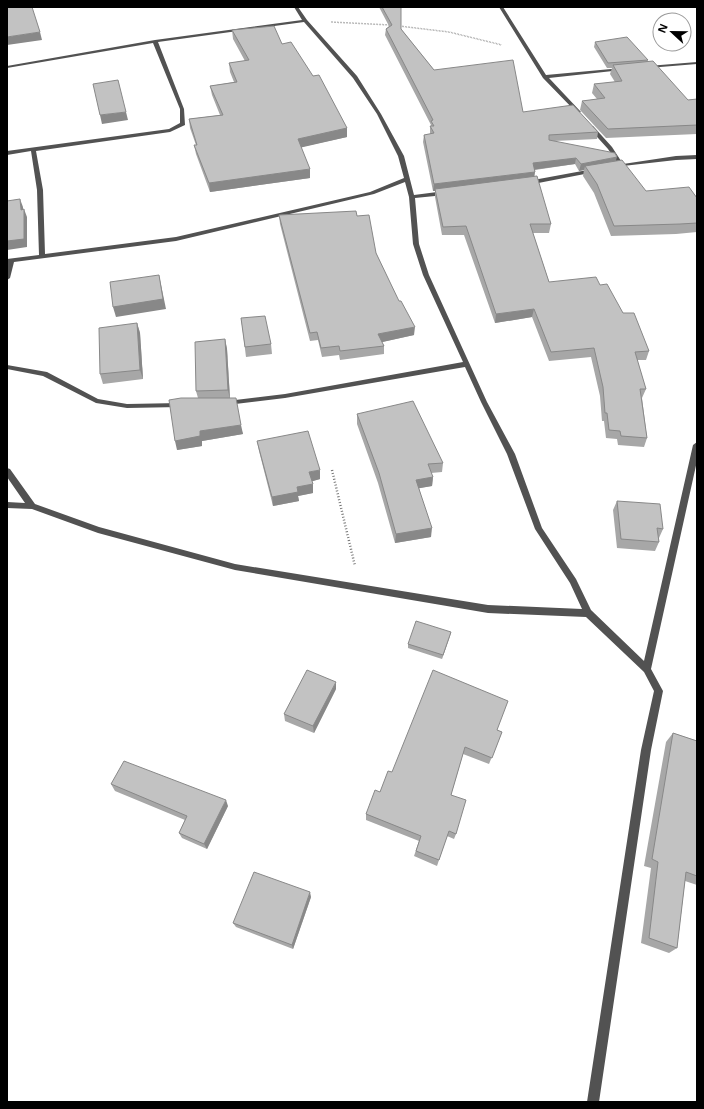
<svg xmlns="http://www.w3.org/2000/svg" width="704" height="1109" font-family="'Open Sans',sans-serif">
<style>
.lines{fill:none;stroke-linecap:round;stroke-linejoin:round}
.path-far1{stroke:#747474;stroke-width:1.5;stroke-dasharray:0.5 1;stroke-linecap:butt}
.path{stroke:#747474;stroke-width:2.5;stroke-dasharray:1 2;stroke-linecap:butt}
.minor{fill:#525252;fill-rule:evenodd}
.wall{fill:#a7a7a7}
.shaded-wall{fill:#888}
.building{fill:#c2c2c2;stroke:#888}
</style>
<rect width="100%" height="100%" fill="#fff"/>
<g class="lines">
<!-- path-far1 -->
<g class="path-far1">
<polyline points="331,22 390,25"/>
<polyline points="399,26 449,32 502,45"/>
</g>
<!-- path -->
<polyline class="path" points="332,470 355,566"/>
<!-- minor -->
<g class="minor">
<path d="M294,7H298L307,20L357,76L381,114L404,156L414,195L445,191L448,193L445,195L415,198L419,244L429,275L487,402L515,454L542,528L576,579L591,610L644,661L693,445L697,442V461L651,669L663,691L651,750L599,1102H587L641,750L654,691L644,672L586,617L488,613L235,570L98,533L32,509L7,508V502L25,503L7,477V468L10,469L35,504L99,527L235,564L488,605L582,609L570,583L535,529L507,454L481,402L465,367L285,398L227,405L224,403L227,401L285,394L463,362L423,275L413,244L409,197L405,182L374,194L176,241L14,262L10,278L7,280V259L39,255L37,190L31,151L7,155V151L169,129L180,123V109L153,43L7,68V66L155,40L302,20ZM304,22L353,78L377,114L398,156L404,178L370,192L176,237L45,254L43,190L36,151L170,132L185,125L184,109L158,42Z"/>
<polygon points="499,7 503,7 546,75 622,68 624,69 622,70 549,78 581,112 577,113 543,78"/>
<polygon points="697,62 697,64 648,68 646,67 648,66"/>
<polygon points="589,126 593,126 612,147 623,164 676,156 697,155 697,159 676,160 614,167 614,165 618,164 608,149 589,128"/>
<polygon points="593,169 596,171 595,172 528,185 525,183 528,181"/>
<polygon points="7,365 47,372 98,399 127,404 180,403 183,405 180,407 127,408 96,403 43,376 7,369"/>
</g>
</g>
<!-- wall -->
<g class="wall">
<polygon points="379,7 401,7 401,29 434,70 523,112 598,132 597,139 554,141 616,161 646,191 697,198 697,232 676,234 611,236 594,193 583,176 584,170 579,171 575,164 535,170 534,176 551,224 549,233 533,233 549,282 600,285 623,313 649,351 646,360 637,360 646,389 642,398 647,438 644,447 618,445 617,439 606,438 604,421 602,421 600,396 591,357 549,361 532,317 495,323 464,235 442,235 435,197 435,191 433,191 423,142 424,135 430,134 430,126 431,126 431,125 385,35 386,29 389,26"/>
<polygon points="232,30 282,44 347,128 347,137 301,147 310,178 210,192 196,154 194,145 196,145 190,128 189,119 220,115 212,95 210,86 234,82 230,72 229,63 245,61 233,39"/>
<polygon points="595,42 648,60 647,62 688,100 697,99 697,134 606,138 580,110 582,101 597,99 592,93 594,84 615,82 610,74 612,68 607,68 594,47"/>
<polygon points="279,215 357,216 376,253 414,335 382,342 384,346 384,354 340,360 339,355 322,357 318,340 310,341 280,224"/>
<polygon points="241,318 271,344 272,354 246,357"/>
<polygon points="137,323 140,333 143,379 103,384 100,374"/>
<polygon points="225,339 227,349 230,398 243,434 202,441 202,446 177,450 198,398 196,391"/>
<polygon points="357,414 443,463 442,472 431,473 433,477 432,486 419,488 431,537 395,543 378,483 357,424"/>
<polygon points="257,441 320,479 312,481 313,493 298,496 299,501 273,506 259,451"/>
<polygon points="617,501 663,529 659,538 659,542 655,551 617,548 613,510"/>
<polygon points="451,632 442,659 408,648 408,644"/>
<polygon points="336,689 314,733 285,721 284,714"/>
<polygon points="497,730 502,732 489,764 463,754 451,795 456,834 454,839 447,836 437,866 414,856 419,841 366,820 366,814 380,792 392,772"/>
<polygon points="673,733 697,741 697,885 685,881 677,948 669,953 641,943 651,868 644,866 666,742"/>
<polygon points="111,784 228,806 207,849 182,838 179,833 185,820 115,791"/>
<polygon points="311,897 293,949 236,927 233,923"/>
</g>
<!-- shaded-wall -->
<g class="shaded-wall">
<polygon points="40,32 42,40 7,45 7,37"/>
<polygon points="126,112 128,120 102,124 100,115"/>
<polygon points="347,128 347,137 299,148 298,139"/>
<polygon points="617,157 615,164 585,166 584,170 579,171 581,164"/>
<polygon points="576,158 575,164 531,170 533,163"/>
<polygon points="310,169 310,178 210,192 209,183"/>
<polygon points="535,172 534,179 435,189 435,191 433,191 434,184"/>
<polygon points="20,199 23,207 23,218 21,210"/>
<polygon points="24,209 27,217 27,247 7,250 7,241"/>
<polygon points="159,275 166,309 116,317 113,307"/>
<polygon points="534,309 532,317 495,323 496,314"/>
<polygon points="137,323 140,333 143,379 140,370"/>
<polygon points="415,327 414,335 378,343 378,334"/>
<polygon points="225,339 227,349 230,400 228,390"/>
<polygon points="241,425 243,434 202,441 202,446 177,450 175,441 200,431"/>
<polygon points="320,470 320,479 310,482 309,472"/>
<polygon points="433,477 432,486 415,489 416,480"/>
<polygon points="313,484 313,493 298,496 299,501 273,506 272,497 297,487"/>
<polygon points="432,528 431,537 395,543 396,534"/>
<polygon points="451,632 450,636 442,659 443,655"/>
<polygon points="336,682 336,689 314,733 313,726"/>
<polygon points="226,800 228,806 207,849 204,844"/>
<polygon points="310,892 311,897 293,949 292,945"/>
</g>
<!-- building -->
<g class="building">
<polygon points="7,7 32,7 40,32 7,37"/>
<polygon points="382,7 401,7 401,29 434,70 513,60 523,112 573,105 598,132 549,135 549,140 615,153 617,157 581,164 576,158 533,163 535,172 434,184 424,135 434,133 430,126 434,126 431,121 433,120 386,29 392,25"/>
<polygon points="274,26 282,44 291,42 313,76 319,75 347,128 298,139 310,169 209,183 194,145 197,145 189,119 223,115 210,86 237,82 229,63 249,60 232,30"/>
<polygon points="627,37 648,60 608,63 595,42"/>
<polygon points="653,61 688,100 697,99 697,125 608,129 582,101 605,98 594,84 622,81 613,65"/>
<polygon points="118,80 126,112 100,115 93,84"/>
<polygon points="622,160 646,191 689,187 697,198 697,223 680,224 614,226 597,184 585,166"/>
<polygon points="537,176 551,224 530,224 549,282 596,277 600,285 607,284 623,313 634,313 649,351 635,352 646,389 640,389 647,438 621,436 620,431 609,430 607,413 605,413 603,387 594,348 551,352 534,309 496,314 466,226 443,227 435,189"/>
<polygon points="20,199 21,210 24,209 24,239 7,241 7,201"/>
<polygon points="356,211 357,216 369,215 376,253 399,301 401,301 415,327 378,334 384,346 340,351 339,346 321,348 317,332 310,333 279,215"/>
<polygon points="159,275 163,299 113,307 110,282"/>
<polygon points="265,316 271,344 245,347 241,318"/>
<polygon points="137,323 140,370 100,374 99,328"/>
<polygon points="225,339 228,390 196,391 195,342"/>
<polygon points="181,398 236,398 241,425 200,431 200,436 175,441 169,400"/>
<polygon points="413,401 443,463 428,464 433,477 416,480 432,528 396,534 379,473 357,414"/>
<polygon points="308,431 320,470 309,472 313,484 297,487 298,492 272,497 257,441"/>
<polygon points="617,501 660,504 663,529 657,528 659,542 621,539"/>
<polygon points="416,621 451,632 443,655 408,644"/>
<polygon points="307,670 336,682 313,726 284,714"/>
<polygon points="433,670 508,701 497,730 502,732 492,758 465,747 451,795 466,800 456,834 449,831 439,860 416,851 421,836 366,814 375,790 380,792 388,771 392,772"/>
<polygon points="673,733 697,741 697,876 686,872 677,948 649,938 658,862 652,859"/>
<polygon points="124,761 226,800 204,844 179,833 187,816 111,784"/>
<polygon points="254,872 310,892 292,945 233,923"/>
</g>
<!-- border -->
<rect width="704" height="1109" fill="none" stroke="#000000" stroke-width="16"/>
<!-- north arrow -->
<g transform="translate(672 32) rotate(292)"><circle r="19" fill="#ffffff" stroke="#999999"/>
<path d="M0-3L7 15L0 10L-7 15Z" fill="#000000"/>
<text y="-6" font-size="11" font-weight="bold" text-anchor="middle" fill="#000000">N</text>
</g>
</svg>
